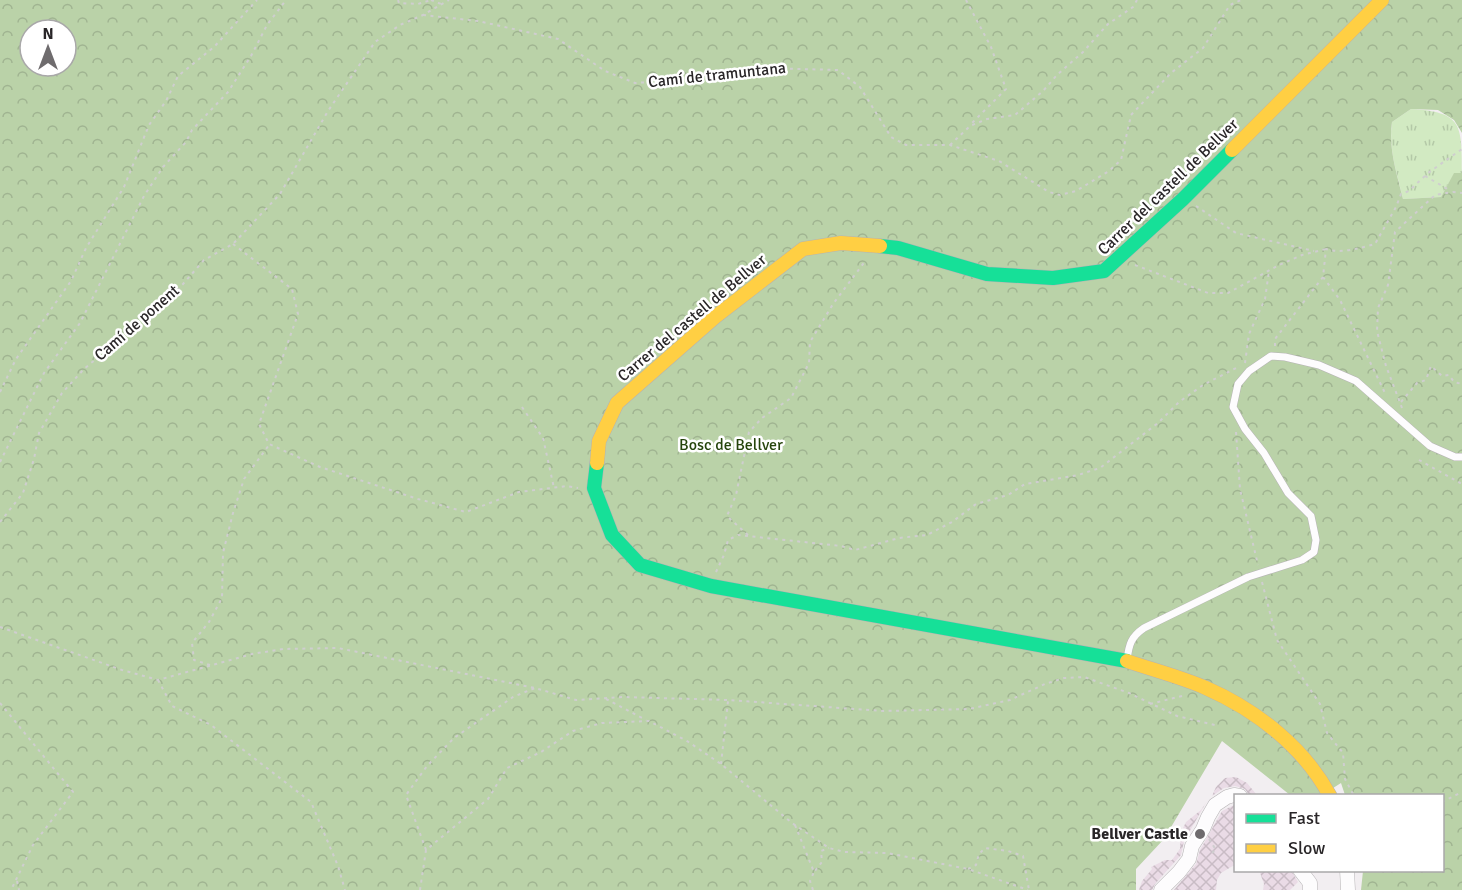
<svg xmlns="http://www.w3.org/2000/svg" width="1462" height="890" font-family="Signika,sans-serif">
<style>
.grass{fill:url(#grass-tufts)}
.forest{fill:url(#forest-crowns);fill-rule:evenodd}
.building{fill:url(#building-cross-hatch)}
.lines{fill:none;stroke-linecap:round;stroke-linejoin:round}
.lane-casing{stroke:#b6b3b5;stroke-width:8}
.street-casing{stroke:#b6b3b5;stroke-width:15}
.fast-casing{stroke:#b6b3b5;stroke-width:15}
.slow-casing{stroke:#b6b3b5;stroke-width:15}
.path{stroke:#cfcecf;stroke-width:2;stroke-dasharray:3 4.5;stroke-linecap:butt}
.lane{stroke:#fdfcfd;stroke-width:7}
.street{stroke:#fdfcfd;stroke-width:14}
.fast{stroke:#16e098;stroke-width:14}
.slow{stroke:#ffcf43;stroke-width:14}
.poi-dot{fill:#6f6c6e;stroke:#fff;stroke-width:2}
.labels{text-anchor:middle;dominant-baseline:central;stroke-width:5;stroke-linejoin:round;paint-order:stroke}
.street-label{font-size:16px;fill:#292628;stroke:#fff}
.park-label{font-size:16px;fill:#25440b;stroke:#fff}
.poi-label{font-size:16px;font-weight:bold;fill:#292628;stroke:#fff;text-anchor:end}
</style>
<defs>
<pattern id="grass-tufts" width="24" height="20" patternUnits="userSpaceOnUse" patternTransform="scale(1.5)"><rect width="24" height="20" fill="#d2eac2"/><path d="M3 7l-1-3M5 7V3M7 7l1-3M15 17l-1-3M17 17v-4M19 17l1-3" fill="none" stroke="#b4c9a7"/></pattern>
<pattern id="forest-crowns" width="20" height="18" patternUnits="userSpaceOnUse" patternTransform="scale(1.5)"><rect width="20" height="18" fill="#bad2a8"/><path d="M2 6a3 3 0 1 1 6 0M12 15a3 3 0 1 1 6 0" fill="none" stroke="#a0b491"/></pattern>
<pattern id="building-cross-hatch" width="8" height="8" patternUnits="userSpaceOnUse" patternTransform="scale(1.5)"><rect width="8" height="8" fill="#eadbe6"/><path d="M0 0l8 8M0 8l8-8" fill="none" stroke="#c9bcc5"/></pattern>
</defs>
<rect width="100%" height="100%" fill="#f2eef1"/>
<!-- grass -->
<path class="grass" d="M1411,109C1462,112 1462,124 1462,173L1454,174L1441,197L1403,199C1397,174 1388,148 1392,122Z"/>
<!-- forest -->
<path class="forest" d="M0,0H1462V133L1454,120L1438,110L1411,109L1392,122C1388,148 1397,174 1403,199L1441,197L1454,173H1462V890H1361L1363,871L1442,870V796L1345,795L1341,783L1322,795H1290L1222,741L1164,839L1136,869V890H0ZM30,30H66V66H30Z"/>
<!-- building -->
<g class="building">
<polygon points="1236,777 1247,783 1257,795 1249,795 1245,789 1235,786 1224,788 1212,796 1216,787 1225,778"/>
<polygon points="1207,801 1184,841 1181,855 1155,884 1152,890 1139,890 1142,881 1152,869 1151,867 1165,860 1172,860 1180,849 1181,832 1186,822 1201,810"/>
<polygon points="1236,804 1236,864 1221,873 1217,880 1216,890 1174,890 1196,864 1200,850 1222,811"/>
<polygon points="1259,870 1291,870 1298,882 1290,890 1263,890 1264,884"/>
</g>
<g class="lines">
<defs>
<path id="lane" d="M1127,660C1129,644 1131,637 1144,628L1248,577L1302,560L1314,552L1316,540L1311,516L1288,493L1264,453L1245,429L1233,407L1238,384L1249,371L1271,356L1285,357L1319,365L1356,381L1430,446L1455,457H1462"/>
<g id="street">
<polyline points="1300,870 1310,883 1310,890"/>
<polyline points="1347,870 1348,890"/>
<polyline points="1161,890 1179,872 1189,859 1192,846 1203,829 1208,817 1215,805 1227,797 1234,795 1240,796"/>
</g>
<g id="fast">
<polyline points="880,246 898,248 987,274 1053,278 1104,271 1183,199 1232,150"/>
<polyline points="597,463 594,488 612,535 640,565 711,586 1127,661"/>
</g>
<g id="slow">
<polyline points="1232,150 1382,0"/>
<polyline points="597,463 599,441 617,403 715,317 803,249 841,243 880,246"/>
<path d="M1127,661C1153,670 1181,677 1206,688C1256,710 1304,747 1330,796"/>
</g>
</defs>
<!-- lane casing -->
<use href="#lane" class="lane-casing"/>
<!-- street casing -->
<use href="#street" class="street-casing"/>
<!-- fast casing -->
<use href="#fast" class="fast-casing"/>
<!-- slow casing -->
<use href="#slow" class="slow-casing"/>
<!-- path -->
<g class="path">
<polyline points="398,0 399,3 418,4 431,0"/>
<polyline points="431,0 441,4"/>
<polyline points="966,0 991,47 1006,89 971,124"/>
<polyline points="423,15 478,21 558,39 605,71 635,83 698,79 762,68 838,70 860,87 891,137 906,145 950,145 999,161 1049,192 1060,195 1076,191 1109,171 1121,160 1131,115 1171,73 1203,48 1230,5 1241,0"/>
<polyline points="950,145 970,126 987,119 1015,115 1043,91 1057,75 1083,52 1108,24 1133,7 1137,0"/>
<polyline points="1425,176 1451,191"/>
<polyline points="1196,206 1236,233 1314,251"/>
<polyline points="233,244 292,289 298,314 259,424 269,444 320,467 418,499 466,512 519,492 567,486 578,488"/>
<polyline points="1135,265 1208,293 1228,293 1279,265 1302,255 1326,249"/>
<polyline points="1323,277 1340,300 1385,393"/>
<path d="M1275,346V339L1323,277L1326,249C1341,254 1360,248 1375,244L1396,207L1401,194L1409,191L1428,173L1462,149"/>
<polyline points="1245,363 1249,334 1265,299 1269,271"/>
<polyline points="0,392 16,359 71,281 86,248 124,187 149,125 166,101 178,76 214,47 257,0"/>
<polyline points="1401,402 1417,383 1426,380 1431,366 1442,376 1449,375 1454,382 1462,384"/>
<polyline points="522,407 543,438 554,488"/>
<polyline points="1402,408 1386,366 1377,331 1378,308 1388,285 1395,232 1435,195 1453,192 1462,193"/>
<polyline points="1236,432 1240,489 1258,565"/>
<polyline points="1419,460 1462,484"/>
<polyline points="0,462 44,373 80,323 144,196 163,167 186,142 192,130 228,92 251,56 267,25 286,0"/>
<polyline points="0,522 23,493 34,459 39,433 62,393 84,369 176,292 204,260 233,244 280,194 328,111 375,42 400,25 423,15 449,0"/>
<polyline points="748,535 727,516 736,495 749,432 762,418 791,398 809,363 810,342 833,304 866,260"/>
<polyline points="716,572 724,555 728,540 738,535 841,546 855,550 899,538 927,535 952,522 976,504 1008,495 1025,484 1078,475 1100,468 1158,423 1179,402 1203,385 1240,366"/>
<polyline points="1262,582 1277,640 1320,704 1327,733 1343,753 1345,779 1354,796"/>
<polyline points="0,627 122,670 158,680 252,654 283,649 338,648 535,688 576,700 623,697 728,700 883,711 969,709 1010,700 1045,684 1064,678 1084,677 1129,693 1177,716 1215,725"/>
<polyline points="210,665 194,660 192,643 209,622 222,598 223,553 233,513 244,479 269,445"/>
<polyline points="158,680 172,706 211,725 311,802 338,866 345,890"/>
<polyline points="606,699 646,720"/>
<polyline points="0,703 73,792 33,845 11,890"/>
<polyline points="1150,704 1182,696"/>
<polyline points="721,764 728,701"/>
<polyline points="1400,796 1405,794 1410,796"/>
<polyline points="1442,802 1462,792"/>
<polyline points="795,825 814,872 822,862 821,851 829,848"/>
<polyline points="1209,839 1216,850 1210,854 1211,855"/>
<polyline points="426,850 406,795 427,766 454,738 513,697 535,688"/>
<polyline points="968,869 976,865 979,854 985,848 1008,851 1023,856 1029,890"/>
<polyline points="17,881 19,890"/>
<polyline points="420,890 426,850 488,799 507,768 541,752 573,731 602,723 649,721 687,741 721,764 792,823 829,848 844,852 887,853 968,869 1028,890"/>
<polyline points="813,890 810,881 814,872"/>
</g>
<!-- lane -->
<use href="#lane" class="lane"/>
<!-- street -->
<use href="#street" class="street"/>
<!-- fast -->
<use href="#fast" class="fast"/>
<!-- slow -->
<use href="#slow" class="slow"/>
</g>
<!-- markers -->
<circle class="poi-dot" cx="1200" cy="834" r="6"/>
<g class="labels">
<!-- street labels -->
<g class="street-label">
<text transform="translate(717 75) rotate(-6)">Camí de tramuntana</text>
<text transform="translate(1168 187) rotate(-44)">Carrer del castell de Bellver</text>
<text transform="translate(692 318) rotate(-40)">Carrer del castell de Bellver</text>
<text transform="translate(137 323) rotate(-41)">Camí de ponent</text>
</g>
<!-- park labels -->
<g class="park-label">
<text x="731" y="445">Bosc de Bellver</text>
</g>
<!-- poi labels -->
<g class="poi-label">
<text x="1188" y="834">Bellver Castle</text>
</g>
</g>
<!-- legend -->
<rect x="1234" y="794" width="210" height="78" fill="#ffffff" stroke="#a9a8a9" stroke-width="1.5"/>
<rect x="1246" y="814" width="30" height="9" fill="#16e098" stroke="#a9a8a9" stroke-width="1.5"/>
<text x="1288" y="824" font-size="18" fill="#292628">Fast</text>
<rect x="1246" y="844" width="30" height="9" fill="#ffcf43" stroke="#a9a8a9" stroke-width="1.5"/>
<text x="1288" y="854" font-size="18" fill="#292628">Slow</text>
<!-- north arrow -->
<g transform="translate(48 48)"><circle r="28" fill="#ffffff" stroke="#a9a8a9" stroke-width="1.5"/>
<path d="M0-4.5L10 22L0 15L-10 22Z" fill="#6f6c6e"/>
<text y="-9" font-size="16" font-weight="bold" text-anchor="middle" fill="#292628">N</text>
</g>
</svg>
